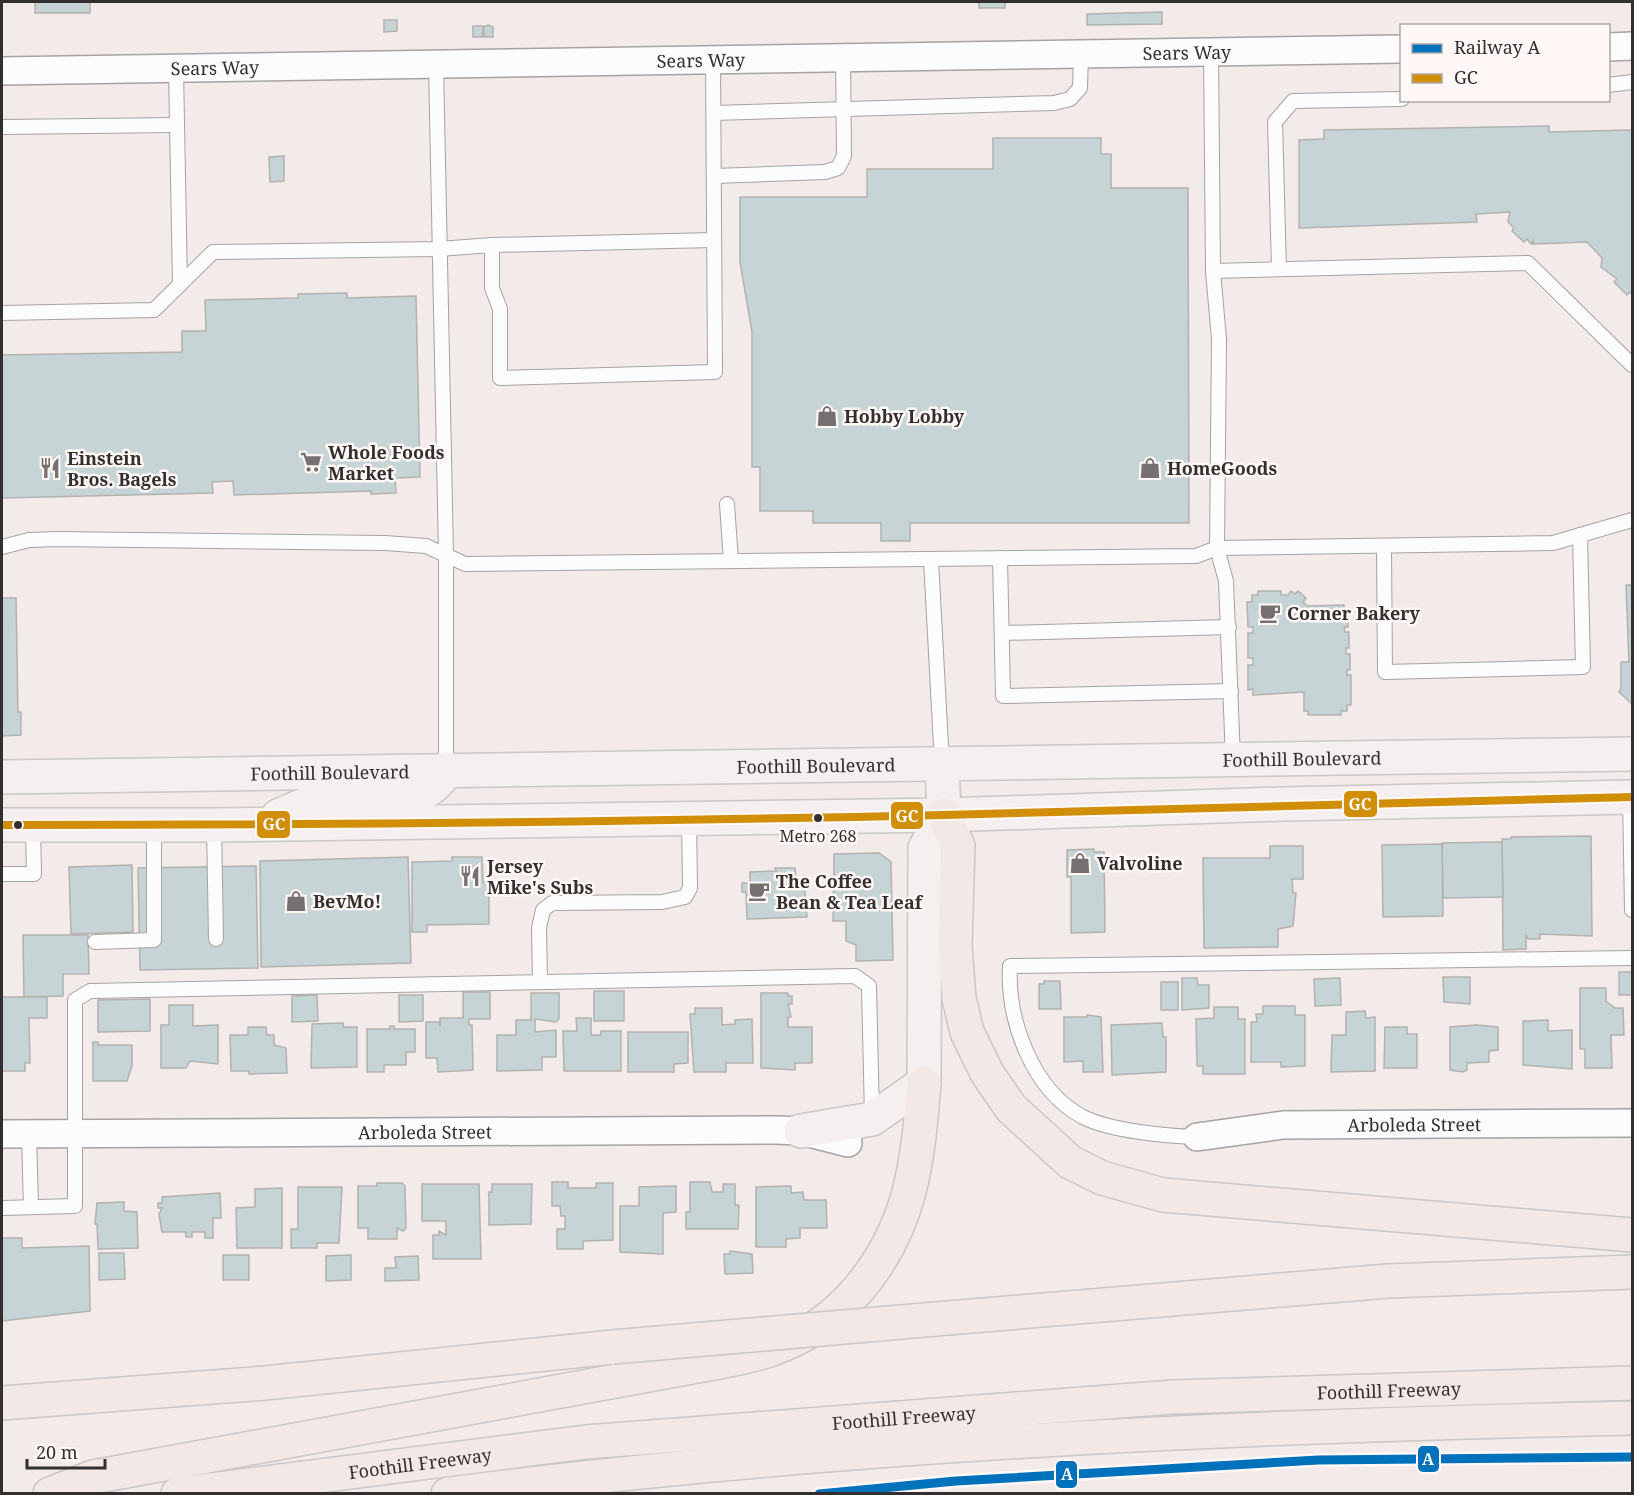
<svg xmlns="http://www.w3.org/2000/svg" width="1634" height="1495" font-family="'Noto Serif',serif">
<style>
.building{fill:#c6d4d6;stroke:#b2b1b0;stroke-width:1.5}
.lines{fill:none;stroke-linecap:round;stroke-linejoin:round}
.lane-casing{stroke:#a7a2a2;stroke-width:16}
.street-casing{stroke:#a7a2a2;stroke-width:30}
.primary-casing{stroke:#cac6c6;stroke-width:36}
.highway-casing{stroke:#cac6c6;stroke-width:36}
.lane{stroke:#fdfcfc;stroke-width:14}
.street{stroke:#fdfcfc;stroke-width:27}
.primary{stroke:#f5efef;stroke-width:33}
.highway{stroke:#f2e8e6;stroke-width:33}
.highway-bridge-casing{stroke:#cac6c6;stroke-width:36;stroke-linecap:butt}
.highway-bridge{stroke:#f2e8e6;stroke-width:33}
.bus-1-casing{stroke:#fff8f7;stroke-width:12}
.bus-1{stroke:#d08e09;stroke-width:8}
.rail-1-casing{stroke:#fff8f7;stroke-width:14}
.rail-1{stroke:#0072bc;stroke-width:9}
.bus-dot{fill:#342f2f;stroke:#fff8f7;stroke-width:2}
.labels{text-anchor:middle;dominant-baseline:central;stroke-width:5;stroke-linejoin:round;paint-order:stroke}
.bus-label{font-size:16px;fill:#342f2f;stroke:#fff8f7}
.street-label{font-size:18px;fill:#342f2f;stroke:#fff8f7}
.poi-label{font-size:18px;font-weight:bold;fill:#342f2f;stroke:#fff8f7;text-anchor:start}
.line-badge{stroke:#fff8f7;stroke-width:2}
.badge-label{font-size:16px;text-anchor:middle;font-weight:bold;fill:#fff}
</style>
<rect width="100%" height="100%" fill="#f2ebea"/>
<!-- building -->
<g class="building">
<rect x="35" y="2" width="55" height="11"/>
<rect x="979" y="2" width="26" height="6"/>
<polygon points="1162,12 1162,24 1087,25 1087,14"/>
<polygon points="384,20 397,20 397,31 384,32"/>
<polygon points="488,25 493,27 493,37 484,37 484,27"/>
<rect x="473" y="26" width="10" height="11"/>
<polygon points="1549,126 1549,132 1632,130 1632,294 1630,292 1627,295 1614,282 1617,279 1601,267 1602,258 1587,242 1533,244 1533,241 1531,244 1527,239 1524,242 1512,231 1514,228 1508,222 1510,212 1476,214 1477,222 1299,228 1299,140 1324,139 1324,130"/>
<polygon points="993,138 1101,138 1101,154 1111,154 1111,188 1188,188 1189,523 910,523 910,541 881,541 881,523 813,523 813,511 760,511 760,467 752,467 752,332 740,262 740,197 867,197 867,169 993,169"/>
<polygon points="284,156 284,181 270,182 269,157"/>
<polygon points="347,293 347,298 416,296 420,477 395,478 396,493 371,494 371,491 234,495 233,481 212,482 213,493 2,498 2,355 182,352 182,331 206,331 205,300 298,298 298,294"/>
<polygon points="1626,585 1632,585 1632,704 1619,692 1621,689 1621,662 1629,662"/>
<polygon points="1258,591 1281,591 1281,595 1288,595 1291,591 1295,594 1298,591 1306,598 1303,602 1308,606 1344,605 1344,611 1348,611 1348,627 1344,627 1345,632 1349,632 1349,648 1346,648 1346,654 1350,654 1350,670 1347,670 1347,675 1351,675 1351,705 1347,705 1347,711 1341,711 1341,715 1308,715 1308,711 1304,711 1304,692 1253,695 1253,689 1248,690 1248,665 1253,665 1253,658 1248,658 1248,633 1253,633 1253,627 1248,627 1247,602 1252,602 1252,595 1258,595"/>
<polygon points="2,598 16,598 18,712 21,712 21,735 2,736"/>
<polygon points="1591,836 1592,936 1540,934 1540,939 1528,939 1526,935 1526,949 1503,950 1502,839 1511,839 1511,837"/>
<polygon points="1502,842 1503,897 1443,898 1442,843"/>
<polygon points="1442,844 1443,916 1383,917 1382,845"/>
<polygon points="1270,846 1303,846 1303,879 1292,879 1293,893 1296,893 1293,926 1278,929 1278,947 1204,948 1203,858 1270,858"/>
<polygon points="1094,849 1094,852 1104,852 1105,932 1071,933 1071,877 1067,877 1067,850"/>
<polygon points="834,854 879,853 891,862 893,960 856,961 856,945 846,941 846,921 833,921"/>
<polygon points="408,857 411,963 261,967 260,861"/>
<polygon points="452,857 482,857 483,882 489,882 489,924 427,925 427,932 412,932 412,862 452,861"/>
<polygon points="132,865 133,932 71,934 69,867"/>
<polygon points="256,866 258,968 140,970 138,868"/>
<polygon points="775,868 795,868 796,881 804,881 807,917 747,919 746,892 742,892 742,883 750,883 750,872 776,871"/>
<polygon points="23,935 88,935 89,974 63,974 63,996 24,997"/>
<rect x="1619" y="972" width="13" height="23"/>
<polygon points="1443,977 1470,977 1470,1004 1444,1002"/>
<polygon points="1182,978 1197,978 1198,985 1209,985 1209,1008 1182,1010"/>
<polygon points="1340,978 1341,1005 1315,1006 1314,979"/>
<polygon points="1044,981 1060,981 1061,1009 1039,1009 1039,984 1044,984"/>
<rect x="1161" y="982" width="17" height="28"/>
<polygon points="1580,988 1606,988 1606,1001 1615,1008 1623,1008 1624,1035 1611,1035 1612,1068 1585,1068 1585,1049 1580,1049"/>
<rect x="594" y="991" width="30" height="30"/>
<polygon points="463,992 490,992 490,1019 469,1019 469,1025 472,1025 473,1070 438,1072 437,1058 426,1058 426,1022 439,1022 440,1026 440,1018 463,1018"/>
<polygon points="531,993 559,993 559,1019 556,1022 535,1019 535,1032 556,1030 556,1057 542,1057 542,1070 497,1071 497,1035 516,1035 516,1020 531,1020"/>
<polygon points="761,993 788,993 788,996 792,996 792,1004 788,1004 791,1017 788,1017 788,1027 812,1027 812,1063 795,1063 795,1070 761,1068"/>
<polygon points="317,995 318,1021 292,1022 292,996"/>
<polygon points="399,995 423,995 423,1021 399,1022"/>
<polygon points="2,997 47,997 47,1018 29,1018 30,1063 25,1063 25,1071 2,1071"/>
<polygon points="150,999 150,1031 98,1032 98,1000"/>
<polygon points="169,1005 193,1005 193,1026 218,1025 218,1064 190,1061 186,1068 161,1068 161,1025 169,1025"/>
<polygon points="1263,1006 1295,1006 1295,1015 1305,1015 1305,1066 1281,1067 1281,1062 1251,1062 1251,1022 1257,1022 1256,1014 1263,1014"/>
<polygon points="1214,1007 1238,1007 1238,1019 1245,1019 1245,1074 1203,1074 1203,1066 1197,1066 1196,1019 1214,1018"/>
<polygon points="695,1008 722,1008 722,1025 735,1024 735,1020 752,1019 753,1063 726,1063 726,1072 694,1072 690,1014 695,1014"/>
<polygon points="1365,1011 1366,1018 1375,1017 1375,1071 1331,1072 1332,1035 1346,1035 1346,1012"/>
<polygon points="1087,1015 1101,1017 1103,1072 1083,1072 1083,1061 1064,1062 1064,1017 1087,1017"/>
<polygon points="576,1018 591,1018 591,1035 601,1035 601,1031 621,1031 621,1071 564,1071 563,1031 577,1031"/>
<polygon points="1548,1020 1548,1031 1572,1030 1572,1069 1523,1065 1523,1021"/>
<polygon points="343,1023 343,1027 357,1027 357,1067 311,1068 312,1024"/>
<polygon points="1162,1023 1163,1037 1166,1037 1166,1072 1112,1075 1111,1025"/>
<polygon points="1476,1025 1498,1027 1498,1050 1489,1051 1489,1062 1467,1063 1467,1070 1463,1072 1450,1070 1450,1027"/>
<polygon points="390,1026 394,1026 394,1029 415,1029 415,1052 406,1052 406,1065 384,1065 384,1072 367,1072 367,1029 390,1029"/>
<polygon points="248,1027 266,1027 267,1035 274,1035 274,1045 286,1048 287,1073 249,1074 249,1071 231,1071 230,1035 248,1035"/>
<polygon points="1385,1027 1407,1027 1407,1034 1417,1034 1417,1068 1384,1068"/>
<polygon points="628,1032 688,1032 688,1063 674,1064 674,1072 628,1072"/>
<polygon points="93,1042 98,1042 98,1045 132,1045 132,1066 127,1081 93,1081"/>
<polygon points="552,1182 568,1182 568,1188 596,1188 596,1183 613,1183 613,1240 583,1241 583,1249 557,1249 557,1229 565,1229 565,1216 561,1216 560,1206 552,1206"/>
<polygon points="690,1182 710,1182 712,1192 723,1192 723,1184 735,1184 735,1205 739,1205 738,1229 686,1229 686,1212 690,1212"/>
<polygon points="377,1183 402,1183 405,1186 406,1228 403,1231 397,1228 397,1239 368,1239 368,1228 358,1228 358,1186 377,1186"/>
<polygon points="422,1184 479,1184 481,1259 433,1259 433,1235 439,1235 439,1231 446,1235 446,1221 422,1221"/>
<polygon points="492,1184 532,1184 531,1224 489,1225 489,1192 492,1192"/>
<polygon points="676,1186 676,1212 663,1213 663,1254 620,1252 620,1206 639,1206 639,1187"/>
<polygon points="791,1186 791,1193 803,1192 804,1200 826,1200 827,1228 800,1228 800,1238 786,1239 786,1247 756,1247 756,1187"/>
<polygon points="298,1187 342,1187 339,1243 317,1243 317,1248 291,1248 291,1229 298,1229"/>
<polygon points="282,1188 282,1248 237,1248 236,1208 255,1207 255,1189"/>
<polygon points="220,1193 221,1218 213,1218 213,1238 205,1238 205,1232 192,1232 192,1237 186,1237 186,1232 162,1232 159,1214 162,1208 158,1208 158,1203 162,1203 162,1197"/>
<polygon points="124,1202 124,1211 137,1212 138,1248 98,1249 97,1224 95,1224 97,1203"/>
<polygon points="2,1238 22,1238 22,1248 89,1246 90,1311 2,1321"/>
<polygon points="730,1251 752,1254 753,1273 725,1274 724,1254 730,1254"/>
<polygon points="99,1253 124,1253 125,1279 99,1280"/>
<rect x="223" y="1255" width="26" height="25"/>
<polygon points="351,1255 351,1280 326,1281 326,1256"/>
<polygon points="418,1256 419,1280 385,1281 385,1268 396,1268 395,1257"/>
</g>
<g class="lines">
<defs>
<g id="lane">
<polyline points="1211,51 1213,271 1219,339 1217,548 1226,581 1233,760"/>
<polyline points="436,64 446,555 446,769"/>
<polyline points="176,69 180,285"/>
<polyline points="1608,85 1632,82"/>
<polyline points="714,113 1054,103 1070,99 1080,88 1081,53"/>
<polyline points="2,127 177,125"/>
<polyline points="715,176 825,172 838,168 844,156 843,57"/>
<polyline points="492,245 714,240"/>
<polyline points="1279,269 1275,122 1293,101 1402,99"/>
<polyline points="1213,271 1528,263 1632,365"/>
<polyline points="2,313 154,310 213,252 439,249 492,245 492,288 500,309 500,378 715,372 713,60"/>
<polyline points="727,504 731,561"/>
<polyline points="2,547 29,540 57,539 385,543 426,546 465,564 1196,556 1217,548 1553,543 1632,520"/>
<polyline points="1384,547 1385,672 1583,667 1580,535"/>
<polyline points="1000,558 1003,696 1231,691"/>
<polyline points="931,560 942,764"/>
<polyline points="1002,633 1229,627"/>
<polyline points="1630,797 1632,910"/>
<polyline points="214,825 216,939"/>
<polyline points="2,874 34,874 33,825"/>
<polyline points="95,942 154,940 154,825"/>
<polyline points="540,982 539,928 543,910 552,903 662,902 685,897 690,888 689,817"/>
<polyline points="29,1134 31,1207"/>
<path d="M1197,1137C1166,1136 1111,1131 1083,1117C1032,1090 1007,1020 1010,966L1632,958"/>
<polyline points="2,1208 75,1206 75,1000 90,991 855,976 869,986 872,1117"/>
</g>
<g id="street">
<polyline points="1608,47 1632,46"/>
<path id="s1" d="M2,71L1402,49"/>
<path id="s2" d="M2,1134L776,1130L801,1131L848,1143"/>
<path id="s3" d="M1197,1137L1283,1125L1632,1123"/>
</g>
<g id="primary">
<path id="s4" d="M2,777L1632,754"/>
<path d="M278,816C294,809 310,801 327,799C365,792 427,814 446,769"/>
<polyline points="2,825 214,825 944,815 1283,804 1632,797"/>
<polyline points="801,1131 872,1119 924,1083 925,848 944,815 942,764"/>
</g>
<g id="highway">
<polyline points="944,815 958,846 955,946 959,998 967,1032 987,1073 1011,1108 1070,1162 1102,1178 1163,1195 1632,1235"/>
<polyline points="936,1319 1388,1281 1632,1272"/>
<polyline points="2,1403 265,1383 613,1347"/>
<path d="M50,1494L93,1477L714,1363C733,1359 754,1356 772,1349C842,1325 890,1262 909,1192C918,1157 921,1120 924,1083"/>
<path id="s5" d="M178,1494L586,1442L1173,1397L1632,1383"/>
<path d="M448,1494C841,1444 1237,1426 1632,1418"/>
</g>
</defs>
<!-- lane casing -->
<use href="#lane" class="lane-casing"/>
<!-- street casing -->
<use href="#street" class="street-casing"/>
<!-- primary casing -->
<use href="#primary" class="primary-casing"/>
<!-- highway casing -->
<use href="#highway" class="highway-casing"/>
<!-- lane -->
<use href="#lane" class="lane"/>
<!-- street -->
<use href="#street" class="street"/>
<!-- primary -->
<use href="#primary" class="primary"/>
<!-- highway -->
<use href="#highway" class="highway"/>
<defs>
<polyline id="highway-bridge" points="613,1347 936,1319"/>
</defs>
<!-- highway-bridge casing -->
<use href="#highway-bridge" class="highway-bridge-casing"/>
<!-- highway-bridge -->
<use href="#highway-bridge" class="highway-bridge"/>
<defs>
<path id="bus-1" d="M2,825C316,825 630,822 944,815C1173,810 1403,802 1632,797"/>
</defs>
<!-- bus-1 casing -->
<use href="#bus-1" class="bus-1-casing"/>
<!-- bus-1 -->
<use href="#bus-1" class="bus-1"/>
<defs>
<polyline id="rail-1" points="819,1494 956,1481 1318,1460 1632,1457"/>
</defs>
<!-- rail-1 casing -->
<use href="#rail-1" class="rail-1-casing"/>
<!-- rail-1 -->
<use href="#rail-1" class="rail-1"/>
</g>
<!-- icons -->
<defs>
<symbol id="shop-bare" viewBox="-9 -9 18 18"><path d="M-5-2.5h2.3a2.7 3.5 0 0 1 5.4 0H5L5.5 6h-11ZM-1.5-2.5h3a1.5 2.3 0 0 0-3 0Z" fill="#767170" stroke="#fff8f7" stroke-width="2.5" paint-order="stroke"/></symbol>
<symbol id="supermarket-bare" viewBox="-9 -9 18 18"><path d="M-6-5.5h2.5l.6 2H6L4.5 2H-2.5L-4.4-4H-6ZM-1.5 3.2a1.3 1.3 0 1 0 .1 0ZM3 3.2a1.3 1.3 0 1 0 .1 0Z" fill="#767170" stroke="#fff8f7" stroke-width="2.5" paint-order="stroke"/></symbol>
<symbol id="restaurant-bare" viewBox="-9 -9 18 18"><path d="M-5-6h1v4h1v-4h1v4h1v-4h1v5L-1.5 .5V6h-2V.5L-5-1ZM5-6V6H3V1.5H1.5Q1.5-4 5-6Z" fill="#767170" stroke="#fff8f7" stroke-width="2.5" paint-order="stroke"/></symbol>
<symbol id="cafe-bare" viewBox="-9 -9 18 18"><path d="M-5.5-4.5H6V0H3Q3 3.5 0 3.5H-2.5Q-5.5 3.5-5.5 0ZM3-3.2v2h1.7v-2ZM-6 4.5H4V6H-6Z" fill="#767170" stroke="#fff8f7" stroke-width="2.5" paint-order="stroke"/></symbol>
</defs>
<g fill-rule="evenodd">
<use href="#shop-bare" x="812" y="401" width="30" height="30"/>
<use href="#supermarket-bare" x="296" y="447" width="30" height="30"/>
<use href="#restaurant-bare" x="35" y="453" width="30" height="30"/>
<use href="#shop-bare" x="1135" y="453" width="30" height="30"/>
<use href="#cafe-bare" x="1255" y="598" width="30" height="30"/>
<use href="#shop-bare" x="1065" y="848" width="30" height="30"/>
<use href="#restaurant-bare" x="455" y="861" width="30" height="30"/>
<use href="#cafe-bare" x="744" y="876" width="30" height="30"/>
<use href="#shop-bare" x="281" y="886" width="30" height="30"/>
</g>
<!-- markers -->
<g class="bus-dot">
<circle cx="818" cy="818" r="5"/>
<circle cx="18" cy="825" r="5"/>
</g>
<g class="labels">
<!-- bus labels -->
<g class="bus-label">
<text x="818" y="836">Metro 268</text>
</g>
<!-- street labels -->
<g class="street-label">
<text stroke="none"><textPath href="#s1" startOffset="1185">Sears Way</textPath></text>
<text stroke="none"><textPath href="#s1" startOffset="699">Sears Way</textPath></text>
<text stroke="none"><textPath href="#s1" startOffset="213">Sears Way</textPath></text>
<text stroke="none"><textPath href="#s4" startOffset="1300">Foothill Boulevard</textPath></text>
<text stroke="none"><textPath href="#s4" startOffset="814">Foothill Boulevard</textPath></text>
<text stroke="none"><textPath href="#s4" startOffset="328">Foothill Boulevard</textPath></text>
<text stroke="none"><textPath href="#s3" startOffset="218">Arboleda Street</textPath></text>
<text stroke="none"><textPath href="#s2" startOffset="423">Arboleda Street</textPath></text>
<text stroke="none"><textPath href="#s5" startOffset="1216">Foothill Freeway</textPath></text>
<text stroke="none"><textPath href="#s5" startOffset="730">Foothill Freeway</textPath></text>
<text stroke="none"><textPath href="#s5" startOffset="244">Foothill Freeway</textPath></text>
</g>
<!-- poi labels -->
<g class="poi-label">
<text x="844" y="416">Hobby Lobby</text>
<text x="328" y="452">Whole Foods<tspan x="328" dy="21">Market</tspan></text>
<text x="67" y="458">Einstein<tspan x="67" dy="21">Bros. Bagels</tspan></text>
<text x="1167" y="468">HomeGoods</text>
<text x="1287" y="613">Corner Bakery</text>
<text x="1097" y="863">Valvoline</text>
<text x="487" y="866">Jersey<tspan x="487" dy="21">Mike's Subs</tspan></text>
<text x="776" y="881">The Coffee<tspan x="776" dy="21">Bean &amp; Tea Leaf</tspan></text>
<text x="313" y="901">BevMo!</text>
</g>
</g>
<g class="line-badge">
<rect x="1343" y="790" width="35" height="28" rx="6" fill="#d08e09"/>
<rect x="890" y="801" width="34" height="29" rx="6" fill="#d08e09"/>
<rect x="256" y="810" width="35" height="29" rx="6" fill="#d08e09"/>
<rect x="1417" y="1445" width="23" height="28" rx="6" fill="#0072bc"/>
<rect x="1055" y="1460" width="23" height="29" rx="6" fill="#0072bc"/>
</g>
<g class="badge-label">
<text x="1360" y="810">GC</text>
<text x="907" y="822">GC</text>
<text x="274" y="830">GC</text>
<text x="1428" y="1465">A</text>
<text x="1067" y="1480">A</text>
</g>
<!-- border -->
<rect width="1634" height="1495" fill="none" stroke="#342f2f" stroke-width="6"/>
<!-- legend -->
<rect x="1400" y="24" width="210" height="78" fill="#fff8f7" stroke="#aea8a7" stroke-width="1.5"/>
<rect x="1412" y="44" width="30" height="9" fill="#0072bc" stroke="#aea8a7" stroke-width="1.5"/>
<text x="1454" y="54" font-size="18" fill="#342f2f">Railway A</text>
<rect x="1412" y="74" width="30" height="9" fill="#d08e09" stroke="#aea8a7" stroke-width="1.5"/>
<text x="1454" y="84" font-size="18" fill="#342f2f">GC</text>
<!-- scale -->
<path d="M27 1459v9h78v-9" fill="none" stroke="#342f2f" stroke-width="3"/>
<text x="36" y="1459" font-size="18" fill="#342f2f" stroke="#fff8f7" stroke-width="4.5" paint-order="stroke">20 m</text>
</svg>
